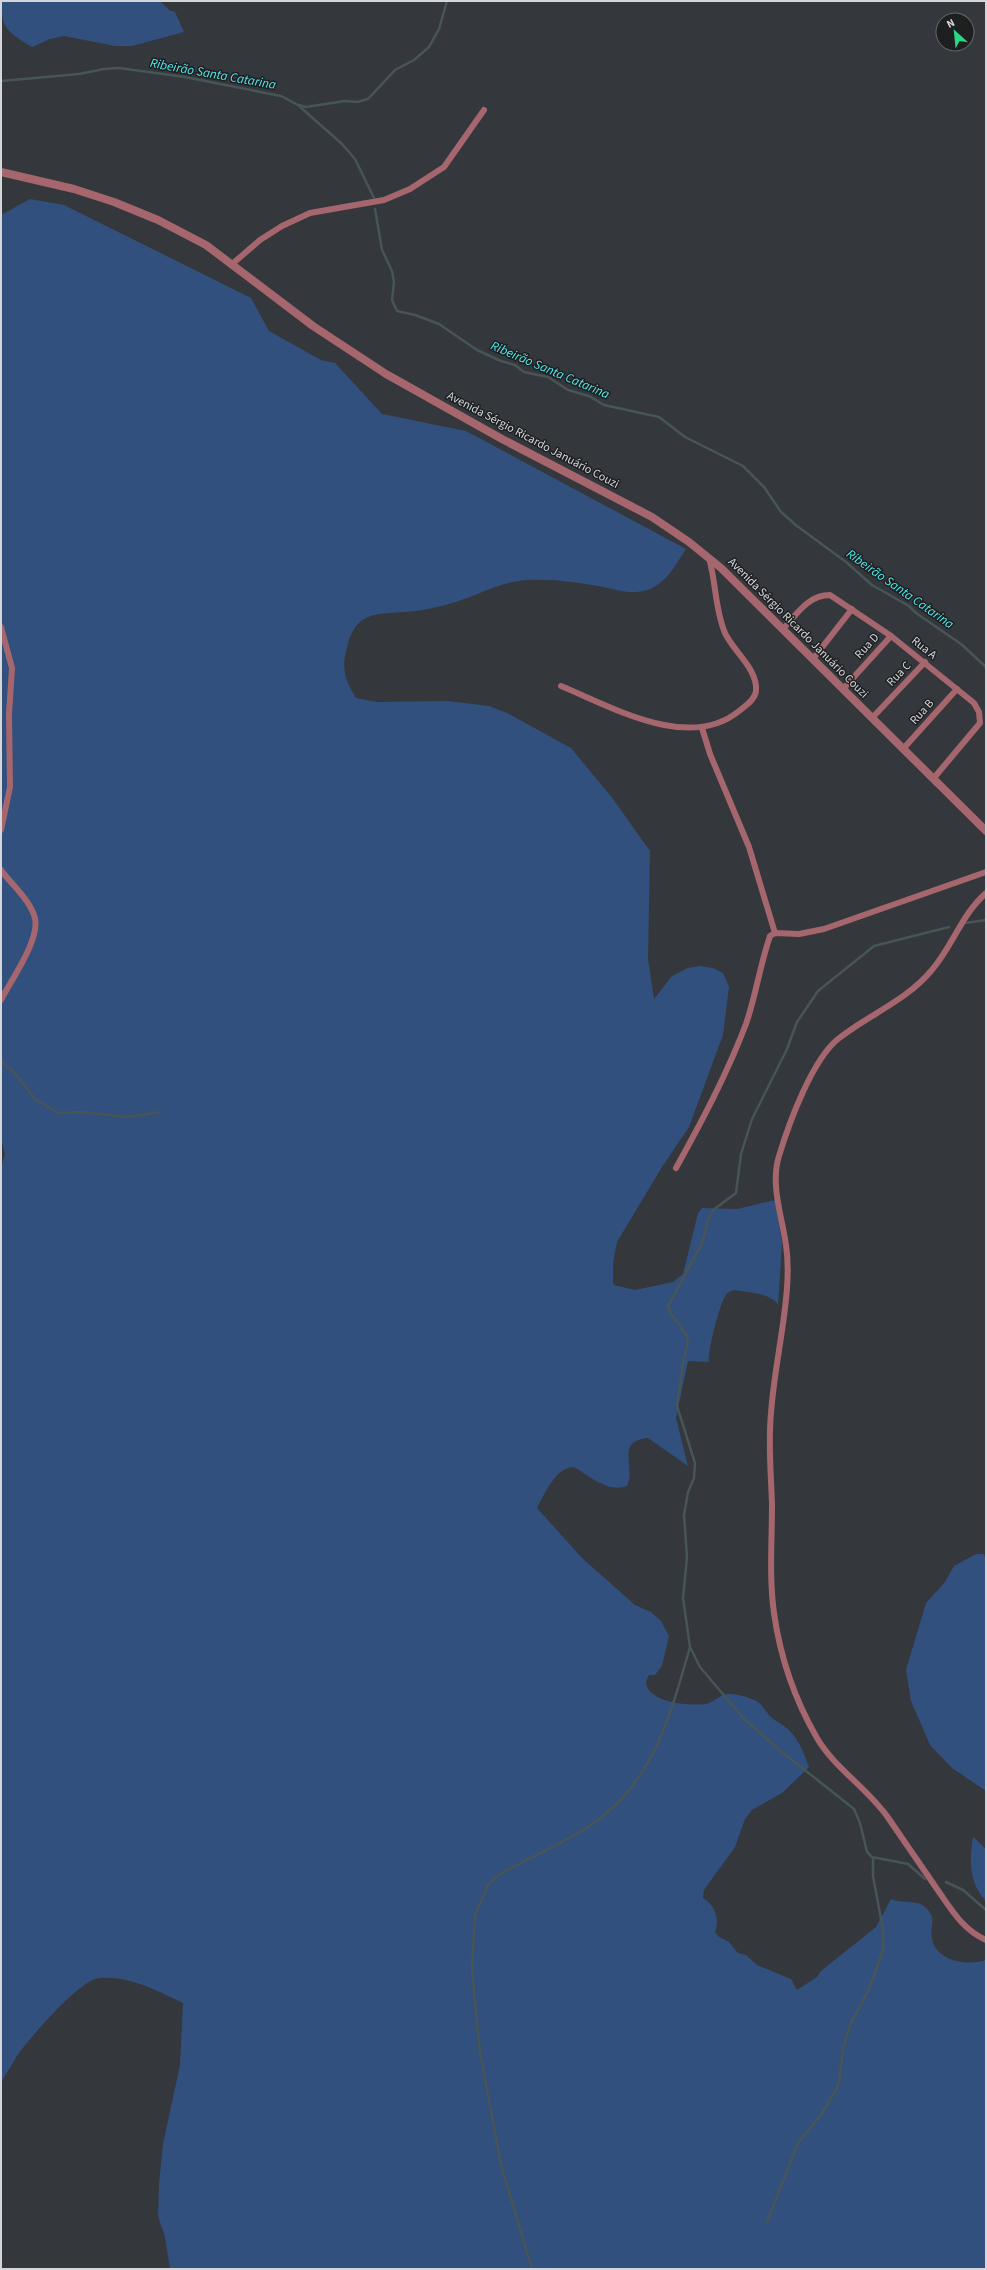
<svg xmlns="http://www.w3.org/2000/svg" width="987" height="2270" font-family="'Source Sans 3',sans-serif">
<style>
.green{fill:#32507d}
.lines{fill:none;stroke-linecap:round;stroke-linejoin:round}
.stream{stroke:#475557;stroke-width:2.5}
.minor{stroke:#a6666d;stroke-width:6}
.tertiary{stroke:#a6666d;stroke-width:8}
.labels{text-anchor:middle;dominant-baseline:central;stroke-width:3;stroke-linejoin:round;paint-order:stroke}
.street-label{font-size:12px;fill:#d4d6d9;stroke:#1d1f21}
.water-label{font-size:13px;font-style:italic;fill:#54eaee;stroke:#1d1f21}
</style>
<rect width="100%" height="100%" fill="#34373c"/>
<!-- green -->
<g class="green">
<path d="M1,1H160L169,10L175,12L184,32L132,46H115L64,36L50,39L32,47C9,33 1,29 1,1Z"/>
<path d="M30,199L64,205L251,298L269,331L321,360L335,363L382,414L466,431L686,549C673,569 662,591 636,592C625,593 613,589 603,587C579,583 555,579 530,580C499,581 478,596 449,604C435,608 419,611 405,612C374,614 356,612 347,647C341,668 345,680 356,698L377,702L448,701L489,706L507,713L571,748L613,799L650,851L648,959L654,999L672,976L688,968L699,966L713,968L723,973L729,987L723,1035L689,1127L662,1167L617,1242L613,1263V1283L614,1285L635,1290L673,1282L683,1274L698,1213L702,1208L737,1209L775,1200L782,1243L778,1305C772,1293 746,1292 734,1290C731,1291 728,1292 726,1295C720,1302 707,1353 709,1362L688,1361L676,1418L688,1466L648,1438C615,1441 636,1467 627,1486C607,1493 590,1476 574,1467C556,1467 545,1493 537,1508L582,1558L635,1605L651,1612L661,1621L669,1636L662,1666L655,1675H649L646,1681C646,1703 690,1706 706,1704C713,1703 720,1694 728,1694C735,1694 745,1696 752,1699C761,1702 763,1708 769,1715C773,1720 779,1722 784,1726C798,1736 803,1751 809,1767L782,1793L752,1810L745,1819L735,1847L704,1890L703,1898C715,1905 720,1919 715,1932L719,1937L728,1941L738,1953L746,1955L757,1965L791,1979L797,1990L817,1977L821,1971L876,1927L891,1899C902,1904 918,1899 926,1908C938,1919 929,1928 932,1939C937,1962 968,1966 986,1960V2269H170L165,2237L158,2216L159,2184L163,2144L180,2065L183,2003C157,1991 130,1976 100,1978C80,1979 35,2033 22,2049C14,2059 9,2071 1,2082V1168L5,1154L1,1138V215Z"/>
<polygon points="976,1554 983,1554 986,1558 986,1791 952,1768 930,1745 911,1701 906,1670 926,1603 945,1582 954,1566"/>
<path d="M973,1837L986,1849V1901C969,1884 969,1860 973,1837Z"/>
</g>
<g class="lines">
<!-- stream -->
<g class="stream">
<polyline points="1,81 79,74 104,69 119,68 185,77 281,96 298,105 342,144 355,159 374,198"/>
<polyline points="299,105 306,107 345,101 357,102 368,99 395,70 414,60 429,47 439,29 447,1"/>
<polyline points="375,209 382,250 392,271 394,282 392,300 397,311 415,315 439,324 477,350 501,361 515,365 524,372 548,377 568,390 589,396 604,405 659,417 685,437 743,466 764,487 781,512 797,526 846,562 872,585 909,606 916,613 961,644 986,667"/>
<polyline points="966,923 986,920"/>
<polyline points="1,1062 13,1071 36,1100 59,1113 81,1112 128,1117 160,1112"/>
<polyline points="925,1879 908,1864 872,1857 867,1852 860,1823 854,1809 777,1748 743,1718 700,1667 690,1647 683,1598 687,1557 684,1515 688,1492 694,1478 695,1463 677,1406 683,1362 688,1342 686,1334 671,1314 668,1306 702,1243 709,1218 713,1210 736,1193 741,1154 752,1119 787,1049 797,1022 818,991 874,946 949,927"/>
<polyline points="946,1882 963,1890 986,1910"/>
<polyline points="767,2222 798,2143 820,2116 836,2090 839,2082 843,2049 850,2025 870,1987 883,1950 883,1930 873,1876 873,1859"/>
<path d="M532,2269L501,2165L480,2052L475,2003L472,1968L475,1915L488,1885L497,1876C526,1859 557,1846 585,1829C653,1786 669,1719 690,1647"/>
</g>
<!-- minor -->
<g class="minor">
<polyline points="231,265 260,240 282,226 310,213 384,200 410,189 444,167 484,110"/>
<polyline points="1,627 12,668 9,714 10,787 1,830"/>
<path d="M783,629C797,614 808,595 830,595L891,636L974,703L979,712L980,723L933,779"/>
<polyline points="813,659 852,609"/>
<path d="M561,686C612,707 689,752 739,711C745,706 755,700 756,691C758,669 733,651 725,633C715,610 716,582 709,558"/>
<polyline points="843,689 891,636"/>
<polyline points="872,718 925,662"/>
<polyline points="702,728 710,754 749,847 775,933"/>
<polyline points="903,749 957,689"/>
<path d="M1,870C11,884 28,898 34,915C43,936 11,980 1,1000"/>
<path d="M986,893C961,915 953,946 931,971C906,1001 868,1015 838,1039C812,1060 789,1123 779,1156C770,1184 782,1217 786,1245C788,1258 788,1274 787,1288C784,1330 774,1371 771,1413C768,1444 771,1473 772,1504C772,1540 769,1577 774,1613C780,1656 795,1700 817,1738C835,1769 869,1789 889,1819C905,1842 921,1866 937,1889C951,1909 962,1929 986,1940"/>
<path d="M676,1168C702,1121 727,1074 746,1024C756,995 760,965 770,936L775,933L799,934L824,929L986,872"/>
</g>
<!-- tertiary -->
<polyline class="tertiary" points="1,172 74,189 114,202 158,220 206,245 313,326 386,374 502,439 652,517 689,542 721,568 986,831"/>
</g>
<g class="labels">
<!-- street labels -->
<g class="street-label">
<text transform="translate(533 440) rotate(28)">Avenida Sérgio Ricardo Januário Couzi</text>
<text transform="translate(798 628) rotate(45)">Avenida Sérgio Ricardo Januário Couzi</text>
<text transform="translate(867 646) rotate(-48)">Rua D</text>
<text transform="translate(924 648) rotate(38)">Rua A</text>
<text transform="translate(899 674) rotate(-46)">Rua C</text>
<text transform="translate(922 712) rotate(-48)">Rua B</text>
</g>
<!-- water labels -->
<g class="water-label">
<text transform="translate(213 74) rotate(10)">Ribeirão Santa Catarina</text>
<text transform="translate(550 370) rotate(23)">Ribeirão Santa Catarina</text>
<text transform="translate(900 589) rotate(35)">Ribeirão Santa Catarina</text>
</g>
</g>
<!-- border -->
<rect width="987" height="2270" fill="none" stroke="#d4d6d9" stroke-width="4"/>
<!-- north arrow -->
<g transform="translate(955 32) rotate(333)"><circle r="19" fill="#1d1f21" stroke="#66686b"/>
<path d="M0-3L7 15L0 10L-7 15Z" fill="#2ad884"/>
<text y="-6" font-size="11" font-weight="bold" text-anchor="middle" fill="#d4d6d9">N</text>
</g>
</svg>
